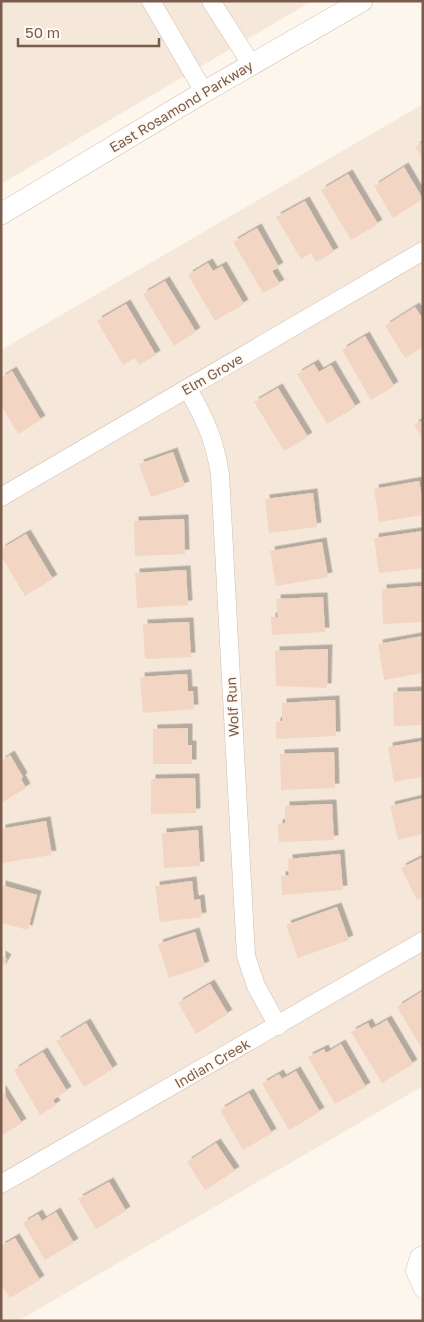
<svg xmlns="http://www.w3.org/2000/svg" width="424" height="1322" font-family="'Golos Text',sans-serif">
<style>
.residential{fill:#f5e8da}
.building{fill:#f3d5c3;filter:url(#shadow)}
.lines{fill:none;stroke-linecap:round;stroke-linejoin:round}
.minor-casing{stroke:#d1beb0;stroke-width:19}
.tertiary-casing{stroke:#d1beb0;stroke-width:22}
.minor{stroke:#fff;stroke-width:18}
.tertiary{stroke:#fff;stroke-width:21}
.labels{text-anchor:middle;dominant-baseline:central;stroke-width:4;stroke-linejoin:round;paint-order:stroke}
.street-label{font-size:14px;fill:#7a5c4d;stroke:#fffaf3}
</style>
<defs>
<filter id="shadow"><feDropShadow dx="4.5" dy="-4.5" stdDeviation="0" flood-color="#0004"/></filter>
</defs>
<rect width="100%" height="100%" fill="#fdf6ec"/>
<!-- residential -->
<g class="residential">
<polygon points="1,1 312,1 1,184"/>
<polygon points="423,104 423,1086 18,1321 1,1321 1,350"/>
</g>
<!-- building -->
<g class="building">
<polygon points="423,142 423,159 415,147"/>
<polygon points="404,167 423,199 393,218 374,186"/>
<polygon points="348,174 378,224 351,240 321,190"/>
<polygon points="305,201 334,252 316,262 311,253 301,259 276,217"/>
<polygon points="257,228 279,267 272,271 280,284 263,293 233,242"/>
<polygon points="208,263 213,271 222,266 244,304 215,321 188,275"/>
<polygon points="165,281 196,332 174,346 143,294"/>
<polygon points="126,304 156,355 139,365 135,358 123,365 97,321"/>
<polygon points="415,307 423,319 423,347 405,358 385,326"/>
<polygon points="365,336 394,386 371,400 342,350"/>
<polygon points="314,364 319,372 331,365 356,407 327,424 297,374"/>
<polygon points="12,371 41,420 18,434 1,405 1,378"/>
<polygon points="278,388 308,437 284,451 254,402"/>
<polygon points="423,420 423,440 414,425"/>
<polygon points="173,452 185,486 151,497 139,464"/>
<polygon points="419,481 423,502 423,515 379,522 374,489"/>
<polygon points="313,493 317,527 269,533 265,499"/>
<polygon points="184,519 185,554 135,556 134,521"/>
<polygon points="423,531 423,568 379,573 374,538"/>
<polygon points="26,534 53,579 25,596 1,556 1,549"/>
<polygon points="322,542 328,577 276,586 270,551"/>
<polygon points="186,570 188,605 137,608 135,573"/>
<polygon points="423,586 423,622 383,624 382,589"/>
<polygon points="323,597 325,632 272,635 271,617 278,617 276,599"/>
<polygon points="189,622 191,657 145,659 143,624"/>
<polygon points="423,636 423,673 384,680 378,644"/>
<polygon points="328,649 327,688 276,686 275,651"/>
<polygon points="187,674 188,691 193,691 194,709 143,713 140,677"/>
<polygon points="423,691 423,725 394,726 393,692"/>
<polygon points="335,700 336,736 276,739 276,722 282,721 282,703"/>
<polygon points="188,728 188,745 192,745 192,764 153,764 153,729"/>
<polygon points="423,741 423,777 394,782 388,747"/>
<polygon points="334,752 335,788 281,790 280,754"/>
<polygon points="10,755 23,777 21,779 26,788 1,803 1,761"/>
<polygon points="195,778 196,813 151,814 151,779"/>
<polygon points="423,798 423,834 398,840 390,806"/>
<polygon points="332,804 334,840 279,842 278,824 285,823 285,806"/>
<polygon points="46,821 52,855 2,863 1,829"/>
<polygon points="198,830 200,866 164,868 162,833"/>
<polygon points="340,854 343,890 282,895 281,876 289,875 288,859"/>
<polygon points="423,857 423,897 417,900 401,868"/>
<polygon points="192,881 194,900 200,899 202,917 160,922 155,886"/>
<polygon points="1,885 37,895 28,930 1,923"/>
<polygon points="337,907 349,940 298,958 286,925"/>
<polygon points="195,932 205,966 169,978 158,944"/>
<polygon points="1,955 7,959 1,969"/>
<polygon points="210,984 228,1014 196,1034 178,1003"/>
<polygon points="423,991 423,1046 421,1047 397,1007"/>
<polygon points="387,1020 413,1064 382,1083 351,1032 368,1023 371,1029"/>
<polygon points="86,1023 113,1069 84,1087 56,1041"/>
<polygon points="341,1044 366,1087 335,1104 308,1057 324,1049 326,1053"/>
<polygon points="43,1052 67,1091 53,1100 56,1105 40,1115 14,1070"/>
<polygon points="296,1071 320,1112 289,1130 262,1084 279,1074 282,1079"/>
<polygon points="1,1089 22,1123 1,1136"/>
<polygon points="249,1093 272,1133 243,1150 220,1110"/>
<polygon points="216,1143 235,1171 205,1190 187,1162"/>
<polygon points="109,1182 126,1211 96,1229 78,1199"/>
<polygon points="56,1212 74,1243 45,1260 23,1223 38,1214 42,1221"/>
<polygon points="15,1238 40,1280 10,1298 1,1284 1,1246"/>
</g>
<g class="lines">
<defs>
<g id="minor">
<polyline points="151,1 204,92"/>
<polyline points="211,1 251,64"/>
<path d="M188,389C205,419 215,440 220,475L246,956L256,986L278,1026"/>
<polyline points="1,497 423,251"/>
<polyline points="1,1184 423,941"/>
<polyline points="423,1255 419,1257 415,1271 423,1289"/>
</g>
<polyline id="tertiary" points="1,214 204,92 362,1"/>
</defs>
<!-- minor casing -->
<use href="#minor" class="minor-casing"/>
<!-- tertiary casing -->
<use href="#tertiary" class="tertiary-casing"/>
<!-- minor -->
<use href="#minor" class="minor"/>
<!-- tertiary -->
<use href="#tertiary" class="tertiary"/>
</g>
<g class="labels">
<!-- street labels -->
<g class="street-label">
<text transform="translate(181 106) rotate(-31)">East Rosamond Parkway</text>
<text transform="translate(212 374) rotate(-30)">Elm Grove</text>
<text transform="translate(232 707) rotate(-93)">Wolf Run</text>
<text transform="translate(212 1063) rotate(-30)">Indian Creek</text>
</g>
</g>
<!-- border -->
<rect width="424" height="1322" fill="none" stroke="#7a5c4d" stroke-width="5"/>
<!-- scale -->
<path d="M18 38v8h141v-8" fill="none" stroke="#7a5c4d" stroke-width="2.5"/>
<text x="25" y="38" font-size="15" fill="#7a5c4d" stroke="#fffaf3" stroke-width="4" paint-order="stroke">50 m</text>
</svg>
